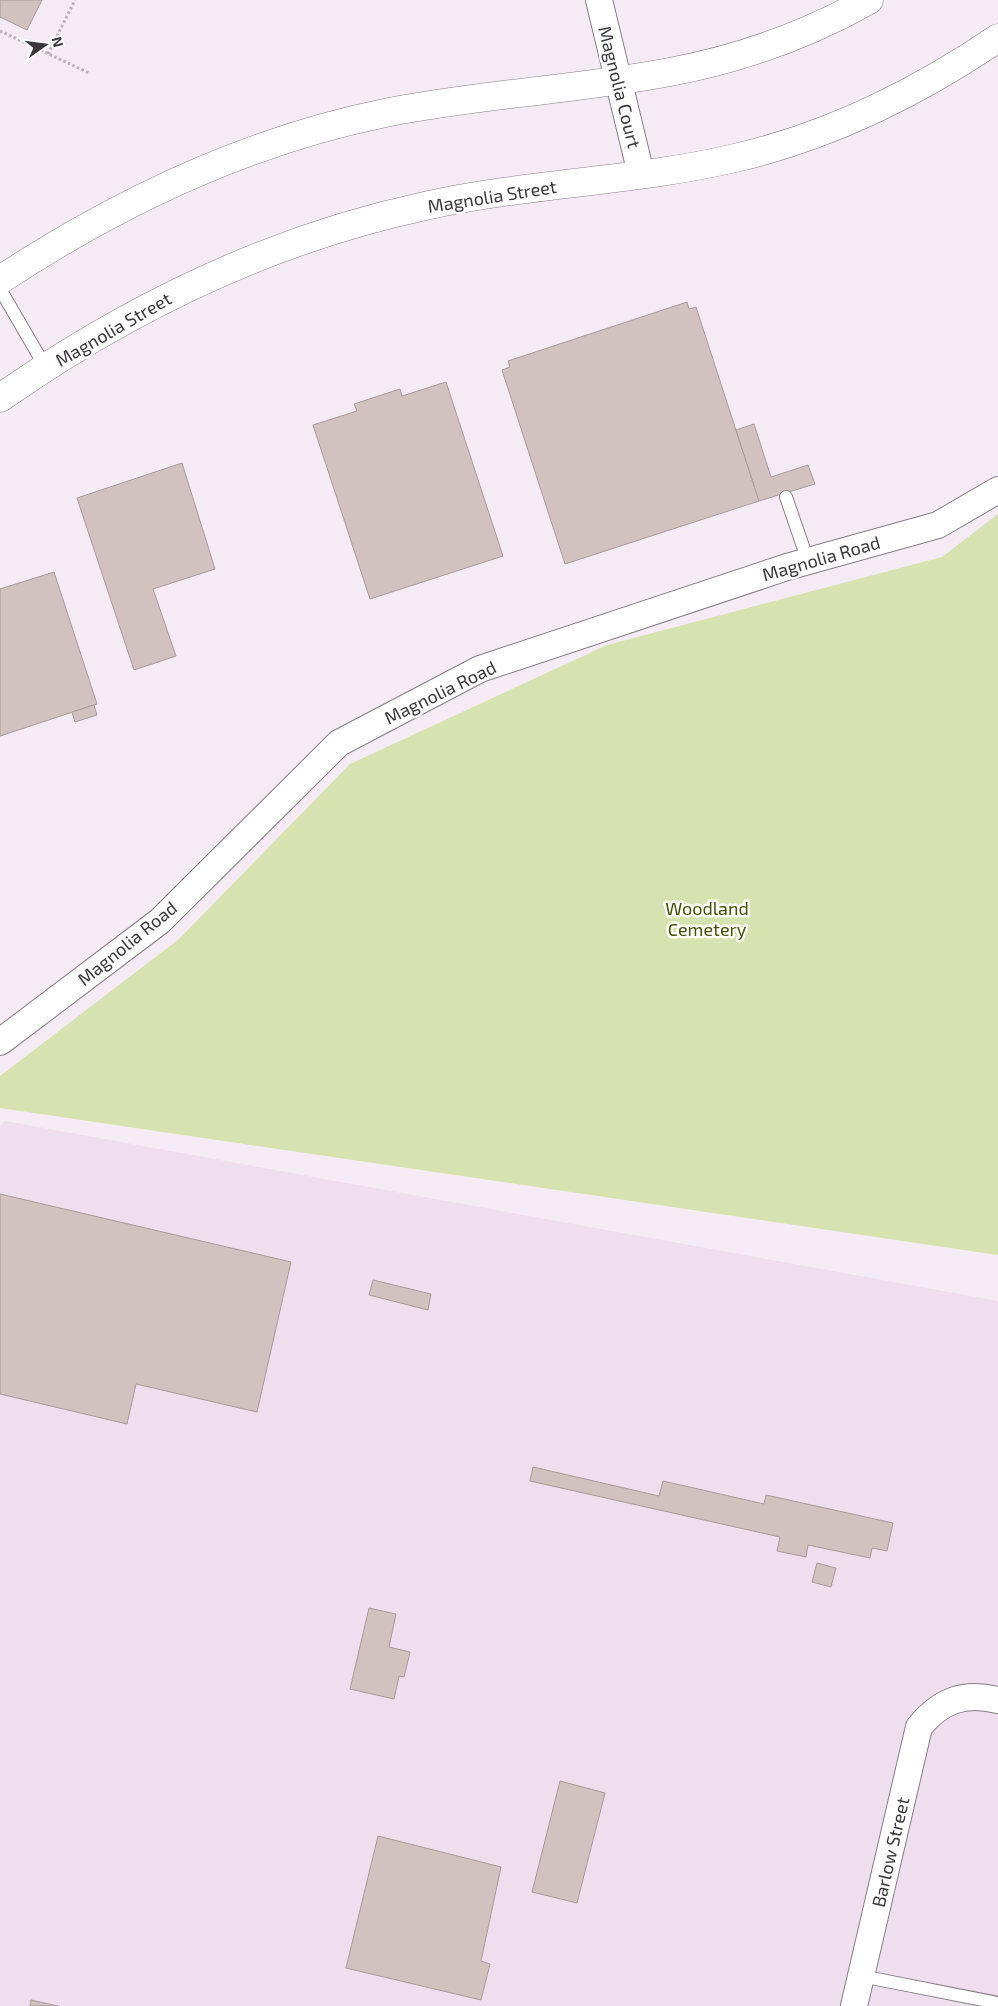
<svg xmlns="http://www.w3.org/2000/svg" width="998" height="2006" font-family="'Exo 2',sans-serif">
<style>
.built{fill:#efdeed}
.green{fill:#d6e2af}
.building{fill:#d1c2c0;stroke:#a89a98}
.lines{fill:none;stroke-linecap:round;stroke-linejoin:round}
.lane-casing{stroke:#877d86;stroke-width:14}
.street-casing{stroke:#877d86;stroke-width:28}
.secondary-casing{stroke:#877d86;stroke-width:29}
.path{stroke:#b9b1b9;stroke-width:3;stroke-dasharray:2.5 2.5;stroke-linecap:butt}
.lane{stroke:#fff;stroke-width:12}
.street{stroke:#fff;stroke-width:26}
.secondary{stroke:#fff;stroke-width:28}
.labels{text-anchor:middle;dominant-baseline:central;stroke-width:5;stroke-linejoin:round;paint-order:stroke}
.street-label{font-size:18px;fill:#3a363a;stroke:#fff}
.park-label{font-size:18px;fill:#465106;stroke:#fff}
</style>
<rect width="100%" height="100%" fill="#f5ebf4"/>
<!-- built -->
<polygon class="built" points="5,1121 998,1301 998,2006 0,2006 0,1126"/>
<!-- green -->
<polygon class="green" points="998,514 998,1255 0,1108 0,1076 179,939 350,764 607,645 942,557"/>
<!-- building -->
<g class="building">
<polygon points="0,0 42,0 27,30 0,17"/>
<polygon points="687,302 689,309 696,307 759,501 565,564 502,370 510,367 508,361"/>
<polygon points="446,382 503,556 370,599 313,425 357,411 354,404 400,389 402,396"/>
<polygon points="754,424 771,477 808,465 815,484 759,501 736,430"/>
<polygon points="182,463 215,569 153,589 176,656 134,670 77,498"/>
<polygon points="54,572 97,704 0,736 0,589"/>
<polygon points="94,705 97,715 75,722 72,712"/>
<polygon points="0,1194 291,1262 257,1412 136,1384 127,1424 0,1394"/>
<polygon points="373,1280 431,1294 428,1310 369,1295"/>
<polygon points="533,1467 659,1496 663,1481 764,1504 766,1495 893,1523 887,1551 872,1548 870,1558 808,1545 806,1557 777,1551 780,1537 530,1481"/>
<polygon points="817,1563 836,1568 831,1587 812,1582"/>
<polygon points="369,1608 396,1614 389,1647 410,1652 404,1677 399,1676 394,1699 350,1689"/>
<polygon points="560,1781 605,1793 577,1903 532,1892"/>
<polygon points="378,1836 501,1867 481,1961 490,1964 481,2000 346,1968"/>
<polygon points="31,2000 58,2006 30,2006"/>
</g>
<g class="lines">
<defs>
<g id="lane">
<polyline points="0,289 46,368"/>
<polyline points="786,497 808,561"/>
<polyline points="861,1976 998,2003"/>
</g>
<g id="street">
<polyline points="599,0 641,174"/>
<polyline points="0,1042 160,921 339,743 480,669 787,567 938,525 998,490"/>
<path d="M854,2006L919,1727C941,1700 964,1692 998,1700"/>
</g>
<g id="secondary">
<path d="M0,280C117,203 247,141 385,113C479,94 575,90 670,72C739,59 807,35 869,0"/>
<path d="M0,398C129,308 271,239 425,206C527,183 633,182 735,158C831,136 917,93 998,38"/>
</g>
</defs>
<!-- lane casing -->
<use href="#lane" class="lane-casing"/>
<!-- street casing -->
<use href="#street" class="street-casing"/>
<!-- secondary casing -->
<use href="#secondary" class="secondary-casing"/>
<!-- path -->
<g class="path">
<polyline points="0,31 89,73"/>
<polyline points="48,54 75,0"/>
</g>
<!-- lane -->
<use href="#lane" class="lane"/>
<!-- street -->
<use href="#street" class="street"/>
<!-- secondary -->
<use href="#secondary" class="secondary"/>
</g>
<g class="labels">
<!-- street labels -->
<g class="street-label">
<text transform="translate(620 87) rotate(76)">Magnolia Court</text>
<text transform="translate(492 196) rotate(-9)">Magnolia Street</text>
<text transform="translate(113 329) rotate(-30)">Magnolia Street</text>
<text transform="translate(821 558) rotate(-16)">Magnolia Road</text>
<text transform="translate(440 692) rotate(-26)">Magnolia Road</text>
<text transform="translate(127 943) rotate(-39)">Magnolia Road</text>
<text transform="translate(890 1852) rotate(-77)">Barlow Street</text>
</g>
<!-- park labels -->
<g class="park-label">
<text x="707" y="908">Woodland<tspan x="707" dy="21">Cemetery</tspan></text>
</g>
</g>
<!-- north arrow -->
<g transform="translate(45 45) rotate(76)" stroke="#ffffff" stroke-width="4" paint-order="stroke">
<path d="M0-4L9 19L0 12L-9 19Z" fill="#3a363a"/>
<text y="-8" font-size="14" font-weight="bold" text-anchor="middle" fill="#3a363a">N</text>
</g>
</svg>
